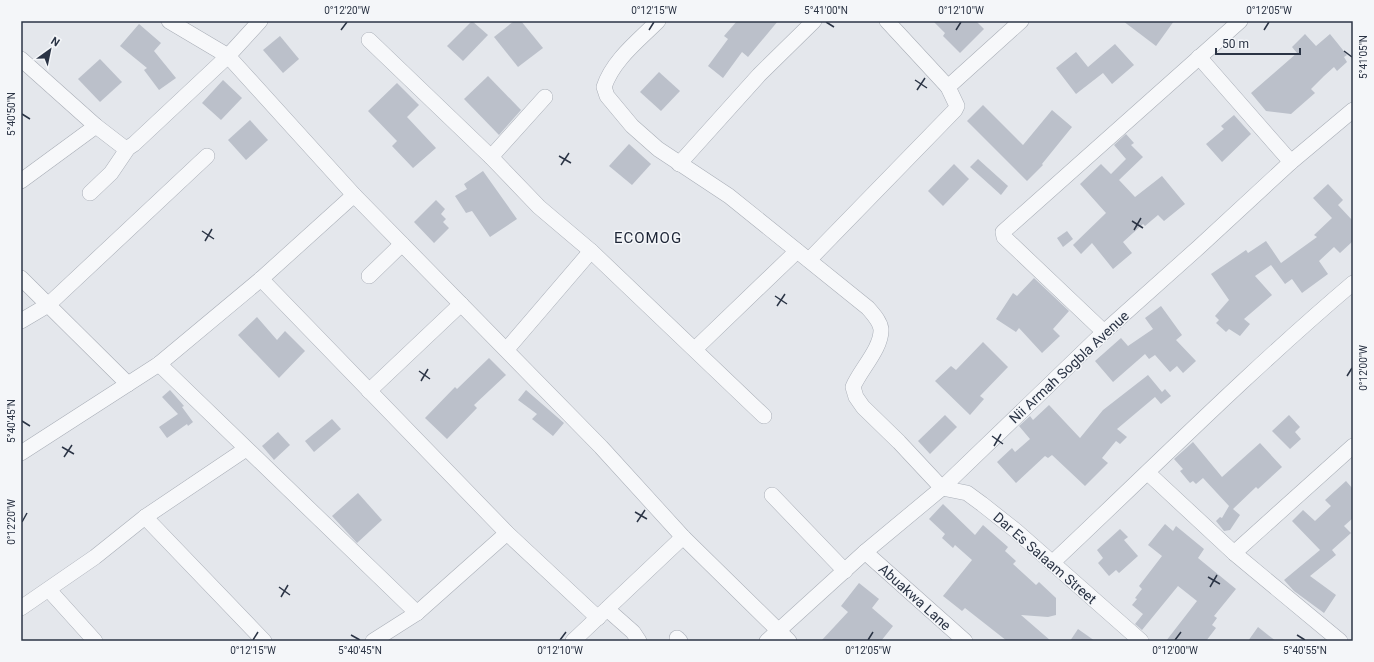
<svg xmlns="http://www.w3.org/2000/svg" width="1374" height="662" font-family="Roboto,sans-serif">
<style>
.building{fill:#bbc0ca}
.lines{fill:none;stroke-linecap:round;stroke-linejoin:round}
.minor-casing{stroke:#a9aeb7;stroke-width:16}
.minor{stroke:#f7f8fa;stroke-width:15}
.ticks{fill:none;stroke:#2b3445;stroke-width:1.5}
.labels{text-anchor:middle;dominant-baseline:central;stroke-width:3;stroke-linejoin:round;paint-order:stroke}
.street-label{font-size:14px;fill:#2b3445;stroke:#f4f6f9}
.neighbourhood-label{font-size:15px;letter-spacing:1px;fill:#1d2536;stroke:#f4f6f9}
.neatline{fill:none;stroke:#2b3445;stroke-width:1.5}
.ticks-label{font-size:10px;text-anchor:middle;fill:#2b3445}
</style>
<rect width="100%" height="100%" fill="#e4e7ec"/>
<!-- building -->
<g class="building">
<polygon points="472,21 488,35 463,61 447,46"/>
<polygon points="514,21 521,21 543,48 518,67 494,37"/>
<polygon points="737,21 778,21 748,57 742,52 723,78 708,66 728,39 724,36"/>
<polygon points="933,21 976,21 984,29 960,53 943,36 945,33"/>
<polygon points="1123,21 1174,21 1156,46"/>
<polygon points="139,24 161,43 154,51 176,78 159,90 144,70 147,68 120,46"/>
<polygon points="1305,34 1316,46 1330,34 1347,55 1344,57 1347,62 1337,71 1334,67 1324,76 1311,89 1315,93 1291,114 1266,111 1251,93 1297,53 1292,47"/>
<polygon points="280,36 299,59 283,73 263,50"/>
<polygon points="1115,44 1134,65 1112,84 1103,73 1076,94 1056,68 1076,52 1088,67"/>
<polygon points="100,59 122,82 100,102 78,79"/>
<polygon points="659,72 680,91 661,111 640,92"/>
<polygon points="488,76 521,110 499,135 464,99"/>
<polygon points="223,80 242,98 221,120 202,103"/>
<polygon points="397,83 419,105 407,117 436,148 413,168 392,146 397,141 368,111"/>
<polygon points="983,105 1023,145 1052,110 1072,127 1042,164 1043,165 1027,181 967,121"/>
<polygon points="1234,115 1251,134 1222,162 1206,144 1224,129 1221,126"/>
<polygon points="250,120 268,140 246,160 228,140"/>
<polygon points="1126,134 1134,143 1131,145 1143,157 1119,180 1135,197 1162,176 1185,204 1164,221 1158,215 1145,226 1143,224 1123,242 1132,253 1113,269 1092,243 1081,254 1073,245 1106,213 1080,184 1101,164 1111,174 1126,159 1114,145"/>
<polygon points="629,144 651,164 632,185 609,166"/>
<polygon points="978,159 1008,186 1001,195 970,167"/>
<polygon points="954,164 969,179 943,206 928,191"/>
<polygon points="483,171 517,219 490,237 472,211 466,213 455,196 467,189 464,184"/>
<polygon points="1328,184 1343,200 1338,205 1353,221 1353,241 1340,253 1334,247 1319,261 1328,274 1302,293 1292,279 1285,284 1271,265 1255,276 1272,295 1244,319 1250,324 1240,336 1229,329 1226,332 1216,323 1219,320 1215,316 1229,300 1211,274 1246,250 1248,253 1266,241 1281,263 1317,237 1314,235 1332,218 1313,198"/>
<polygon points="436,200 445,209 441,214 446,219 443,222 449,228 434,243 414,222"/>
<polygon points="1067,231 1073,239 1063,247 1057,238"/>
<polygon points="1034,278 1069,311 1053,329 1060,336 1042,353 1019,328 1016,332 996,319 1013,293 1017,296"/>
<polygon points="1161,306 1182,335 1176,340 1196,361 1183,373 1177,366 1170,372 1155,355 1149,359 1145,354 1113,382 1095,361 1121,338 1128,346 1153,329 1145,318"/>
<polygon points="257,317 277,340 285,331 305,351 279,378 238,335"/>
<polygon points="983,342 1008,367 980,396 984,399 970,415 935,381 951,366 956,370"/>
<polygon points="489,358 506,375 474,405 477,408 447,439 425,418 455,387 457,389"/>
<polygon points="1148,375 1162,392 1165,389 1171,396 1161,404 1155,397 1117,429 1127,437 1120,444 1116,441 1102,458 1108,463 1085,486 1052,455 1048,458 1045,456 1016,483 997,462 1012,448 1015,452 1030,439 1019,426 1030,416 1033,420 1049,405 1080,438 1103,410"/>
<polygon points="170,390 184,406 182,407 193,422 188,426 187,424 167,438 159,427 178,414 162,397"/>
<polygon points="526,390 564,423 553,436 532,419 537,414 518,400"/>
<polygon points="945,415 957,427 930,454 918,441"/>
<polygon points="1289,415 1300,427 1295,432 1301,439 1290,449 1272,431"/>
<polygon points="332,419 341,429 314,452 305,441"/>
<polygon points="278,432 290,445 274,460 262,446"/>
<polygon points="1193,442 1222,477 1260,443 1282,467 1258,489 1256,487 1233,509 1240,515 1230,530 1224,531 1216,521 1220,517 1222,518 1229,506 1203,478 1196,484 1193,481 1190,483 1180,471 1183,469 1174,459"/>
<polygon points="1346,481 1353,489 1353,518 1344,526 1351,533 1332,550 1336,555 1310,576 1336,595 1324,613 1294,591 1284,580 1320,550 1292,521 1303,510 1315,521 1331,506 1325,500"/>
<polygon points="358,493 382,520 357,543 332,516"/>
<polygon points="943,504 975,535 983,525 1008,547 1005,551 1016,561 1013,564 1036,585 1039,582 1056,598 1056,615 1048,617 1021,615 1051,641 1007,641 965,608 962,611 943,596 972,560 955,545 953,548 942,538 945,534 929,519"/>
<polygon points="1165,524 1173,531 1176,526 1204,549 1198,558 1236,589 1214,616 1217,618 1212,625 1216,628 1206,641 1166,641 1197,601 1178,586 1142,630 1135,624 1143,614 1132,605 1137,599 1135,598 1142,589 1139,586 1162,556 1148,545"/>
<polygon points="1120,529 1128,537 1124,540 1138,556 1119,573 1116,570 1109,576 1098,563 1103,558 1097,550"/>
<polygon points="859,583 879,599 872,608 893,626 881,641 821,641 848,612 841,606"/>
<polygon points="1258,627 1268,635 1276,641 1248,641"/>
<polygon points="1078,629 1095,641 1070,641"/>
</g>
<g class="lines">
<defs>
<g id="minor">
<polyline points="169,21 228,56 354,195 601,447 683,537 789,641"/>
<path d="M658,21C638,41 613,60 604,87L607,96L632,126L658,149L729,196L868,308C873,314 880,321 881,329C882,348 860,370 853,387L856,397L863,407L899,442L942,488L967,493L982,504L1015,530L1141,641"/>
<polyline points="369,40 491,157 539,207 591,251 764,416"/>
<polyline points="1199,57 1291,162"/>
<polyline points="21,59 96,126 122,146 128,148"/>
<polyline points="948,87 1021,21"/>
<polyline points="491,157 545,97"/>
<polyline points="679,164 759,75 814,21"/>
<polyline points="21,181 96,126"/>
<polyline points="90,193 111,173 128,148 134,144 228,56 260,21"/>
<polyline points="809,260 955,110 957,106 948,87 887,21"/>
<polyline points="369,276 402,244"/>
<polyline points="21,278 128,384"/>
<polyline points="261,279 507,533 598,618"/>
<polyline points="21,321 48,305 207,156"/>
<polyline points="1104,332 1004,237 1003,232 1240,21"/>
<polyline points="507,349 591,251"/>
<polyline points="695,349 797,251"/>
<polyline points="159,364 417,613"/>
<polyline points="369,391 461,304"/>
<polyline points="21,453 159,364 261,279 354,195"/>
<polyline points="1148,473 1234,553 1340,641"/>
<polyline points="772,495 845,571"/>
<polyline points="145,517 264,641"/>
<polyline points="865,552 965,641"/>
<polyline points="1234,553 1353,446"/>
<path d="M1052,563C1152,469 1248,372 1353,283"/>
<polyline points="49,590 95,641"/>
<polyline points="21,608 95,557 145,517 246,449"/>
<polyline points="607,609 633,632 639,641"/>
<polyline points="677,638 680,641"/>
<polyline points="373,641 417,613 507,533"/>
<polyline points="573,641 683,537"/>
<polyline points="767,641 865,552 942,488 1104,332 1199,247 1291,162 1353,110"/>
</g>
</defs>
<!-- minor casing -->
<use href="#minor" class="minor-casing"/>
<!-- minor -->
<use href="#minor" class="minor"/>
</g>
<!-- ticks -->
<path class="ticks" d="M826,22L834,27M341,30L347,22M649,30L654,22M956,30L961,22M1264,30L1269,22M1344,51L1352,57M915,80L927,88M917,90L925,78M22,114L30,119M559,156L571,163M561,165L569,153M1132,221L1143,228M1134,230L1141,218M202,231L214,239M205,241L212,229M775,296L787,304M777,306L785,294M419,371L430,379M1347,376L1352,368M421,381L428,369M22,421L30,426M992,436L1003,444M994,446L1001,434M62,447L74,454M64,457L72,445M635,512L647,519M22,522L27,513M637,522L645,510M1208,577L1220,584M279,587L290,595M1210,587L1217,575M281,597L288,585M351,635L360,640M1297,635L1305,640M253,640L258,632M560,640L566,632M868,640L873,632M1175,640L1181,632"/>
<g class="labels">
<!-- street labels -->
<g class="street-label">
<text transform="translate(1069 367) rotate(-43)">Nii Armah Sogbla Avenue</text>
<text transform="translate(1045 558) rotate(41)">Dar Es Salaam Street</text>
<text transform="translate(915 597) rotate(42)">Abuakwa Lane</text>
</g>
<!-- neighbourhood labels -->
<g class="neighbourhood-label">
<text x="648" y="238">ECOMOG</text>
</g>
</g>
<!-- border -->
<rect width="1374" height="662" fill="none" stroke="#f4f6f9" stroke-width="44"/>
<!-- north arrow -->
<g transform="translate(50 50) rotate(33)" stroke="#f4f6f9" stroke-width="3" paint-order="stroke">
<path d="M0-3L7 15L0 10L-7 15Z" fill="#2b3445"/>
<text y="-6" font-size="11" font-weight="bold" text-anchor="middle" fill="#2b3445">N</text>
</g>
<!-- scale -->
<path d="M1216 48v6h84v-6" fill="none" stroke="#2b3445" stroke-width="2"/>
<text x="1222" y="48" font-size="12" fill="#2b3445" stroke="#f4f6f9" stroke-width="3" paint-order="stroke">50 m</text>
<rect x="22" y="22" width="1330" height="618" class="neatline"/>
<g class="ticks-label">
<text x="347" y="14">0°12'20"W</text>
<text x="654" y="14">0°12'15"W</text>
<text x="826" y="14">5°41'00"N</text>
<text x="961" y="14">0°12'10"W</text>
<text x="1269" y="14">0°12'05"W</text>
<text transform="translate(1363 57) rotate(-90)" y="4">5°41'05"N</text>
<text transform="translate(11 114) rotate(-90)" y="4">5°40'50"N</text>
<text transform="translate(1363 368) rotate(-90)" y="4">0°12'00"W</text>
<text transform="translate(11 421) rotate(-90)" y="4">5°40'45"N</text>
<text transform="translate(11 522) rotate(-90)" y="4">0°12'20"W</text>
<text x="253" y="654">0°12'15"W</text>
<text x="360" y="654">5°40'45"N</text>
<text x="560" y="654">0°12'10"W</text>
<text x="868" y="654">0°12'05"W</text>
<text x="1175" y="654">0°12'00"W</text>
<text x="1305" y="654">5°40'55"N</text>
</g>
</svg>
